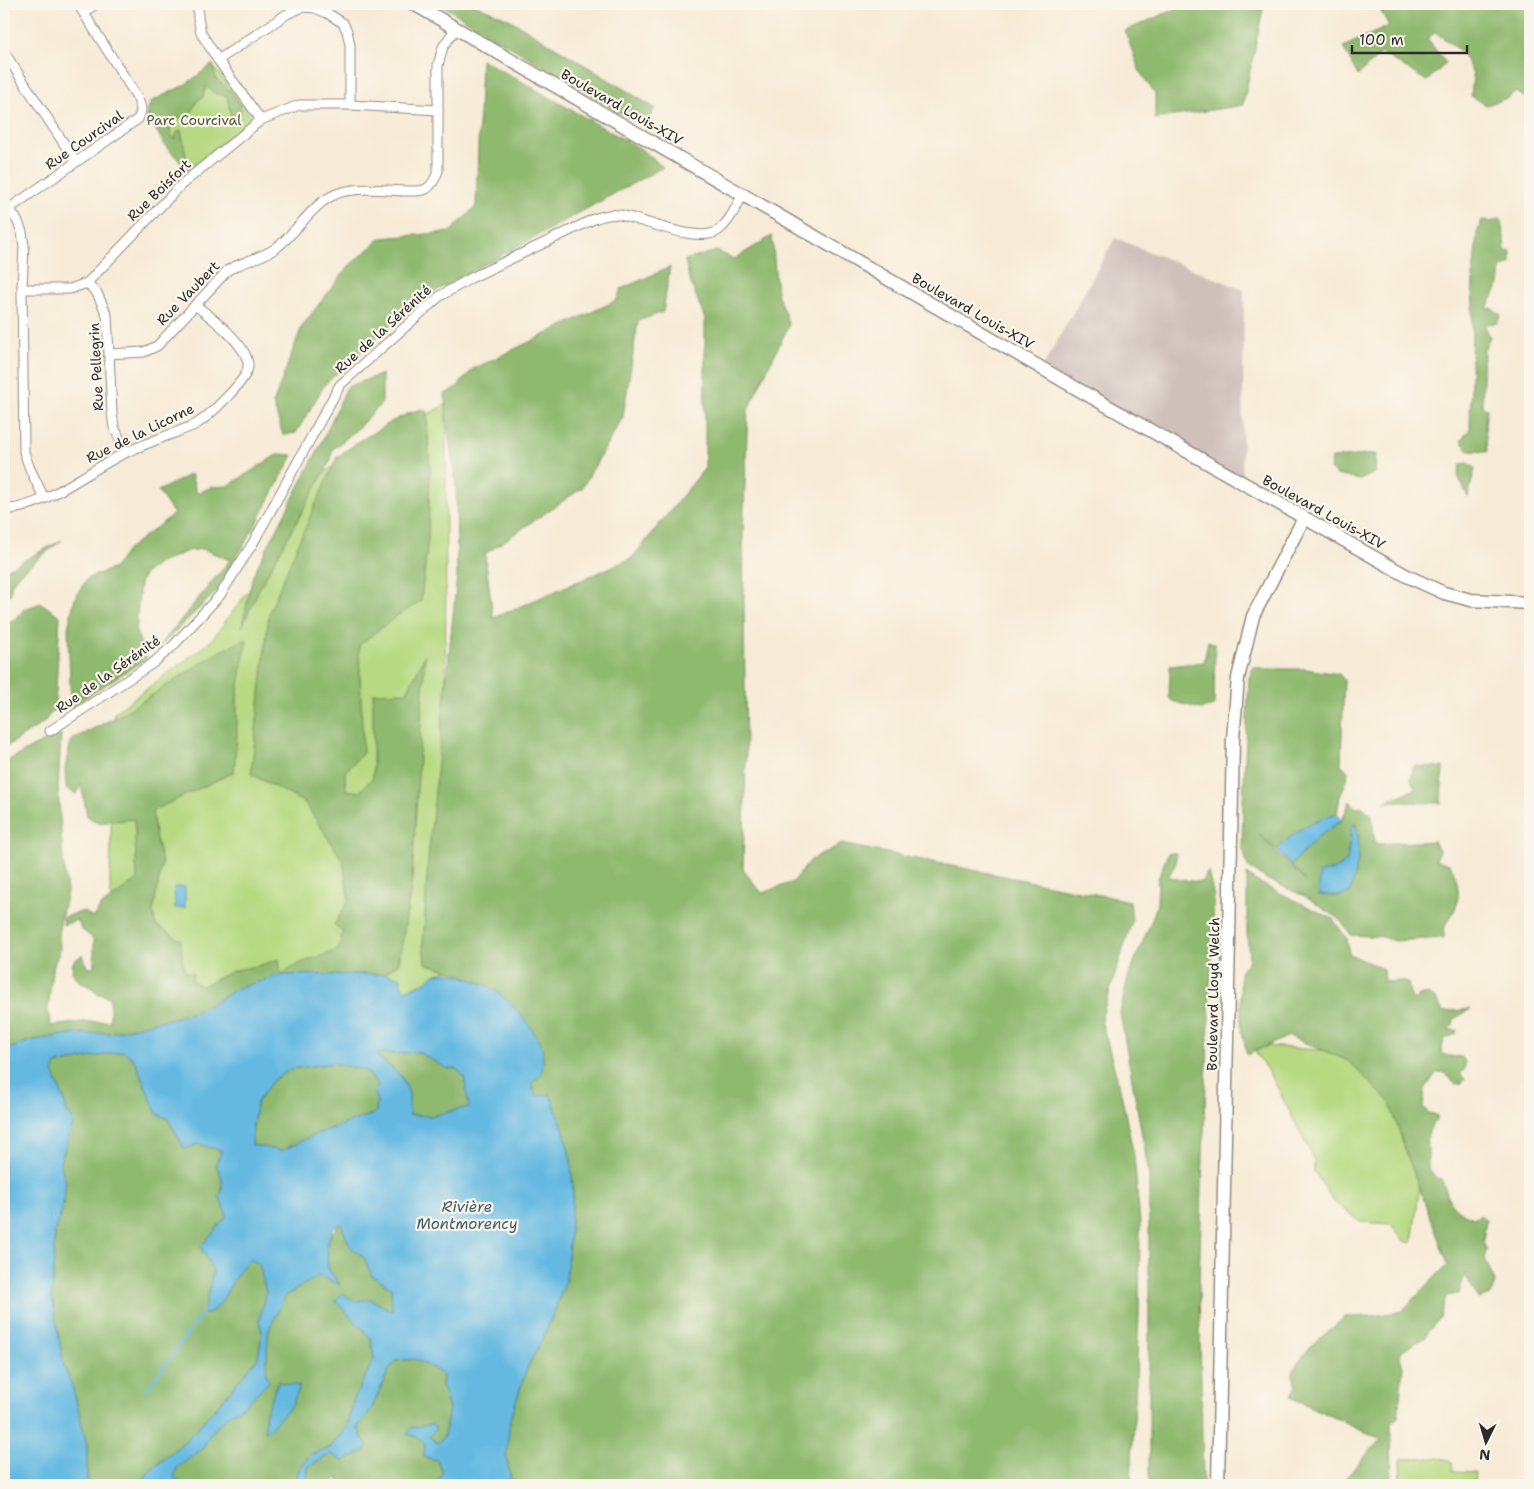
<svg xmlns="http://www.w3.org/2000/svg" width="1534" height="1489" font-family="'Shantell Sans',sans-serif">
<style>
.industrial{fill:#cfc0bb}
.green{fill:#b6d981;stroke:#708256}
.forest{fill:#90b96f;stroke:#5e724d;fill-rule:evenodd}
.water{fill:#65b9e1;stroke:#487286;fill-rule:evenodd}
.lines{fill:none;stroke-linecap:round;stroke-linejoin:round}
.stream{stroke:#65b9e1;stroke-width:2.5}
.minor-casing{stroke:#918b81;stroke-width:11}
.secondary-casing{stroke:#918b81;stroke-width:15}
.minor{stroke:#fff;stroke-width:9}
.secondary{stroke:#fff;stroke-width:12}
.labels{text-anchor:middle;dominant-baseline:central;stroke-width:4.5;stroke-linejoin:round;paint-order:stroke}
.street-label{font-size:14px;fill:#2b2b2b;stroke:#fbf7ec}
.park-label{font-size:14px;fill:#4e5640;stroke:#fbf7ec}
.water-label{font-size:15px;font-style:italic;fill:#3f5d6b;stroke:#fbf7ec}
</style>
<rect width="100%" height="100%" fill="#fbf7ec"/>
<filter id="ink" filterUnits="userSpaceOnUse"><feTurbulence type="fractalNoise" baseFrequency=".02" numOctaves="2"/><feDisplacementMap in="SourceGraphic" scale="10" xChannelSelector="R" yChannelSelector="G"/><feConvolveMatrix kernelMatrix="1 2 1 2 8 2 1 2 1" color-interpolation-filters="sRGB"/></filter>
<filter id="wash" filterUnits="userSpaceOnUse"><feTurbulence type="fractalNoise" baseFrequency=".0096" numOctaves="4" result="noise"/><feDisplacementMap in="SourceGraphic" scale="20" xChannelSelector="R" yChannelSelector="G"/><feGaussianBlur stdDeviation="1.12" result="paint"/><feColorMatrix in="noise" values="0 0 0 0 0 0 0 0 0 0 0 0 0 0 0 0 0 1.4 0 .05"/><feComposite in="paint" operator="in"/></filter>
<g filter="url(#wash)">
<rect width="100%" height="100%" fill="#f7ebd7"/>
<!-- industrial -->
<polygon class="industrial" points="1115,238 1244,290 1242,483 1042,368"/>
<!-- green -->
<g class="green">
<polygon points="214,67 252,118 187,171 147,117 148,107"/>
<polygon points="446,404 445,972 433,975 427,982 405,990 401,985 212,1004 113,936 110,882 114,713 210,642 249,590 274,548 306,482"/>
<polygon points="1255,1045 1391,1056 1415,1158 1419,1191 1412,1243 1404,1241 1391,1224 1360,1222 1333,1201 1314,1171 1314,1160 1274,1081 1256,1053"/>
<polygon points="1438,1458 1452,1462 1453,1471 1475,1472 1474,1485 1401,1485 1400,1459"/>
</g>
<!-- forest -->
<g class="forest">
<polygon points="440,4 474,4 509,19 655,108 647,122 628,118"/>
<polygon points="1186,4 1264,4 1243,105 1155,119 1155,94 1140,72 1125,31"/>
<polygon points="1377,4 1530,4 1530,100 1515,92 1507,98 1486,105 1471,96 1473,74 1462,52 1435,32 1427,39 1446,63 1427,81 1381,53 1358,76 1343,47 1389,26"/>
<polygon points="481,59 641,149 663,167 416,302 325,384 296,433 283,435 273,404 302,326 349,266 381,238 450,232 476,206"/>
<path d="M213,64L216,79C224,84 239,99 241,108C242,113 238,116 236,119L231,116L227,96L214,93L206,86L203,97L197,101L190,115L172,120L170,131L173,138L175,139L177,132L181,130L189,170L166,147L148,117L150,112V102L185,85Z"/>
<polygon points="1500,218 1503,227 1505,251 1511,252 1511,263 1501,268 1499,285 1487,308 1493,309 1501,315 1497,323 1484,324 1490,337 1484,350 1482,407 1487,409 1485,424 1487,452 1469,451 1461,441 1470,429 1473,277 1477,233 1482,220 1491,222"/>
<polygon points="772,236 777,293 789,325 748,409 743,533 746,757 743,870 762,893 793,882 811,860 841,844 1130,901 1132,921 1101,1019 1121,1093 1134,1156 1140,1223 1139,1315 1131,1485 512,1485 506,1456 510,1420 527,1368 547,1330 566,1281 573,1193 571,1161 564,1130 550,1094 537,1097 531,1084 535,1079 497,991 465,976 425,963 423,945 428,860 457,576 456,482 448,433 445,394 457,387 473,369 617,300 621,289 670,267 663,312 638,321 623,417 582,488 485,554 493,618 632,558 705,468 705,319 689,278 685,260 717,251 734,259"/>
<polygon points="382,374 382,403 356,430 332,450 331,460 259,589 242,627 253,575 320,446 347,387"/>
<polygon points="421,409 427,412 430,471 428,539 421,601 397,616 359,645 363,753 345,772 346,790 360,792 373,777 373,693 407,692 425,655 412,880 399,963 384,974 281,975 238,988 212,1004 189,1014 110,1033 70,1034 29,1041 4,1051 4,763 36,745 61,735 58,789 63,860 67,891 59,929 60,950 52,970 48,1012 51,1026 83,1022 110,1021 110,997 96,993 94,989 80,982 72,972 73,962 83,954 87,968 94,967 94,939 82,930 77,920 63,925 64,917 84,911 93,918 100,907 137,880 134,819 98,823 87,816 81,784 77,794 66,788 65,769 71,740 122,714 220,651 247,639 237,697 237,736 234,772 152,811 155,834 162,863 153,912 156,925 181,940 183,965 185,971 193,974 192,981 202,986 235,970 261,965 279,959 281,975 300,963 338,950 343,932 334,925 349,900 343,861 305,803 251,774 269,613 300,539 337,457 358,442 391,422 407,414"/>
<polygon points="278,454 293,455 259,519 218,590 156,650 230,560 203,549 187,551 158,564 144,574 140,584 136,632 147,658 71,707 68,628 75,597 88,578 114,568 129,548 174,514 158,491 191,474 197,494 211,487 228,486"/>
<polygon points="1376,454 1375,473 1360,480 1336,475 1330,469 1332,458"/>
<polygon points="1468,463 1475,468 1468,497 1458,476 1461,464"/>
<polygon points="62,540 19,574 11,585 11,593 4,599 4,571"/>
<polygon points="41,603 60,616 55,709 43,723 4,748 4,623 16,619 24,609"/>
<polygon points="1208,641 1215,644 1214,706 1201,709 1172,701 1169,697 1170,666 1204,662"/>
<path d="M1253,667L1269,669H1305L1339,674L1344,680L1341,764L1348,771L1347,780L1340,796L1337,814C1315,817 1292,834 1277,850L1259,834L1305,881L1291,865L1318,837L1342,820L1350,801L1355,808L1361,806L1372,815L1375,844L1434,841L1439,850L1436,860L1449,864C1458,876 1461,894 1455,909C1449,923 1443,921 1444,938L1394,941L1383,937L1351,935L1339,919L1304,896L1268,880L1249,868L1245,860L1242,846L1243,802L1249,678ZM1355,822C1362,847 1358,867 1350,892L1338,897L1318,895L1333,870L1347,861L1351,830Z"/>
<polygon points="1414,766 1443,767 1441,803 1384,802 1415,789 1411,779"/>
<polygon points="1168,853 1176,853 1176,863 1168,877 1183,880 1201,882 1208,872 1214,897 1203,1155 1199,1285 1203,1485 1149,1485 1149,1174 1120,1013 1128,977 1153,917 1157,904 1158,879"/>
<path d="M1247,874L1254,880L1333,919L1347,939L1349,954L1383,969L1384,982L1402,981L1408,983L1410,994L1413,1000C1429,988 1436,997 1443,1012L1471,1009L1454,1019L1453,1025L1448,1030H1457L1456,1034L1444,1039L1441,1053L1448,1056L1462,1057L1465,1062V1069L1460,1074L1465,1079L1462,1083L1455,1084L1443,1072L1436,1073L1425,1089L1423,1107L1429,1113L1437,1115V1121L1433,1123L1426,1140L1428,1148V1169L1436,1178L1442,1179C1448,1201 1451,1210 1474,1218L1481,1215L1486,1220L1483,1241L1486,1248L1485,1259L1495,1282L1491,1295L1478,1299L1465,1274L1459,1294L1446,1296L1440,1318L1428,1332L1426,1337L1402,1350L1400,1357L1403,1367L1398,1417L1391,1423L1392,1485H1339L1381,1439L1290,1397L1296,1386L1292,1372L1309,1348L1345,1317L1374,1316L1402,1311L1448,1264L1405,1150L1390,1103L1348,1061L1289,1036L1247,1055L1241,1027L1240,972L1249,960L1247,933Z"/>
<path d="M124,1051L135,1061L157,1114L168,1119L185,1149L198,1144L222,1151L216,1164L222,1178V1193L219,1196L227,1216L202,1246L213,1272L204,1310L205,1314C222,1310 226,1291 235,1278C239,1271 244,1265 249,1258L259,1264L266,1292L259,1320L262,1332L258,1358L221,1402L185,1441L148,1472L140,1485H87V1445L72,1385L64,1367L52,1296L55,1233L62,1210L66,1182L60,1162L73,1124L67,1113L65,1102L53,1072L56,1064Z"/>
<polygon points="418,1052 448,1069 457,1069 464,1077 470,1107 431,1116 408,1115 409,1093 401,1076 377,1056 377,1053 391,1054"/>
<polygon points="334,1063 365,1070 378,1085 374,1094 377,1101 376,1113 316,1134 281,1151 252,1145 253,1124 257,1102 273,1080 291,1069"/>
<path d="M342,1223L349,1245L364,1258L372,1276L391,1287L392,1312L370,1299L355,1301L342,1293L361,1326L371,1338L374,1359L354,1399L347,1427L330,1448L311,1454L297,1472L299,1485H189L174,1478L177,1468L202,1449L211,1433L227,1415L244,1406L270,1381L266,1376L268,1332L285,1296L319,1276L340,1284C336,1279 330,1273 328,1267C325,1251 328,1232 342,1223ZM278,1382L300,1386L292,1405L266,1430L265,1416Z"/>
<polygon points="415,1359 443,1374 442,1385 449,1409 444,1437 437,1443 429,1436 408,1434 417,1437 425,1443 424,1457 437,1460 443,1473 434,1485 339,1485 339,1477 328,1485 307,1485 308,1467 331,1454 363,1440 358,1427 371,1410 389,1370 396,1361"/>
</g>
<!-- water -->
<g class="water">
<path d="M1337,814L1342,820L1318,837L1291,865L1277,850C1292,834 1315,817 1337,814Z"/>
<path d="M1355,822C1362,847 1358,867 1350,892L1338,896L1319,894V873L1333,870L1347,861L1351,830Z"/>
<polygon points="174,887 185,887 185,908 175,908"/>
<path d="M445,972C463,976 481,981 496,991C510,1000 539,1033 542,1049C544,1058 543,1066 541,1076L535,1079L531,1085L537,1096L550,1094L564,1130L571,1161L573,1193L566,1281L547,1330L527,1368L510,1420L506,1456L512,1485H434L443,1473L437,1460L424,1457L425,1443L417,1437L407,1434L411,1428L432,1424L436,1429L429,1436L437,1443L444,1437L449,1409L442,1385L443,1374L415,1359L396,1361L389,1370L371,1410L358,1427L363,1440L367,1443L365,1451L343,1461L331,1454L308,1467L307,1485H299L297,1473L311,1454L330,1448L347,1427L354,1399L374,1359L371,1338L335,1301L342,1293L355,1301L370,1299L392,1311L391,1287L372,1276L364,1258L349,1245L341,1223L333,1228L327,1245L328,1268L340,1285L319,1276L285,1296L268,1332L266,1376L270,1381L244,1406L227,1416L211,1433L202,1449L177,1468L174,1478L189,1485H140L148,1473L185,1441L221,1402L258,1358L262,1332L259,1320L266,1292L259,1264L249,1259C244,1265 239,1271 235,1278C226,1292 222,1309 205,1314L204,1310L213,1272L201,1246L227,1216L219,1195L222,1193V1178L216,1164L222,1151L198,1144L185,1149L168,1119L157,1114L135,1061L124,1051L56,1064L53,1072L65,1102L67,1113L72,1117L73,1125L60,1162L66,1182L62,1210L55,1233L52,1296L64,1367L72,1385L87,1445V1485H4V1051L29,1041L70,1034L110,1033L189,1014L212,1004L238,988L281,975L388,974L401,978V985L405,990L426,982L433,975ZM418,1052L448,1069H457L464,1077L469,1107L431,1116L409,1115V1093L401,1076L377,1056L378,1053L391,1054ZM334,1063L365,1070L378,1084L374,1094L377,1101L376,1113L316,1134L281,1151L252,1145L253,1124L257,1102L273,1080L291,1069Z"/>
<polygon points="278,1382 300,1386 292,1405 268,1430 265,1431 265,1416"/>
</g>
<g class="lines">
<!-- stream -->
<polyline class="stream" points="147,1390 206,1308"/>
</g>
</g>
<g filter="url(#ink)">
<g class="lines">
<defs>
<g id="minor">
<polyline points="198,4 198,18 201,33 218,60 261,120"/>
<polyline points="84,12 96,4"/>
<polyline points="4,52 76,162"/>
<polyline points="218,60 287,14 303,7 315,8 327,13 343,23 347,31 350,45 350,105"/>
<polyline points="4,200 18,222 22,232 24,246 22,289 24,452 30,469 44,498"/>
<path d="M10,208L138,119C143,110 141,106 137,97L78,4"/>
<polyline points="87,283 97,293 107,315 112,413 114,427 126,452"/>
<polyline points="22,289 70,289 87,283 182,184 261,120 299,105 350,105 438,110"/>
<path d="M108,354L144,352L157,346L228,270C243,261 262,258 276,248C299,231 313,200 342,192C362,187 383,190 403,191C410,191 420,192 426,189C433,185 436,177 438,171V65L443,47L456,28"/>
<path d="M4,510C47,507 88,470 127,452C143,445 160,438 177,432C183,429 192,427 198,423C210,415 247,380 248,367C250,347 210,316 195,305"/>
<path d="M50,731L153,663L173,646L220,595L253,543L340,385L440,296L471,278L594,219C602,216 611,213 620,215C642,219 700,245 719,230C730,221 736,207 743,194"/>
</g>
<g id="secondary">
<polyline points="414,4 1081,391 1407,576 1444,593 1471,600 1530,603"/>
<polyline points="1218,1485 1233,739 1238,678 1253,616 1304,518"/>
</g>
</defs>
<!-- minor casing -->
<use href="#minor" class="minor-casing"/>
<!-- secondary casing -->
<use href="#secondary" class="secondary-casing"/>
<!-- minor -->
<use href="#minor" class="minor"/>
<!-- secondary -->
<use href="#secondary" class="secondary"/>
</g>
</g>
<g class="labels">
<!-- street labels -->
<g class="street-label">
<text transform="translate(622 107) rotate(30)">Boulevard Louis-XIV</text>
<text transform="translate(84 140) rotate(-35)">Rue Courcival</text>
<text transform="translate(159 190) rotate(-44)">Rue Boisfort</text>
<text transform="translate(188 293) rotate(-46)">Rue Vaubert</text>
<text transform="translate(973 311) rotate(30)">Boulevard Louis-XIV</text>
<text transform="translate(383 329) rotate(-42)">Rue de la Sérénité</text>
<text transform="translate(96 367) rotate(-93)">Rue Pellegrin</text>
<text transform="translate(140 433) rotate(-26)">Rue de la Licorne</text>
<text transform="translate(1324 512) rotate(29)">Boulevard Louis-XIV</text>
<text transform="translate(108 674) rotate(-35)">Rue de la Sérénité</text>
<text transform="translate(1213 994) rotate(-89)">Boulevard Lloyd Welch</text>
</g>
<!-- park labels -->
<g class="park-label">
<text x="194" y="120">Parc Courcival</text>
</g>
<!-- water labels -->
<g class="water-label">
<text x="467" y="1207">Rivière<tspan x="467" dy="17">Montmorency</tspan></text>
</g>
</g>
<!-- margin -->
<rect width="1534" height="1489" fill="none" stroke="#fbf7ec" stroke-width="20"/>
<!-- north arrow -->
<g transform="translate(1486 1442) rotate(185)" stroke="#fbf7ec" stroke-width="4" paint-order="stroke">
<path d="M0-4L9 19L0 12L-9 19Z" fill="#2b2b2b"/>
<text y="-8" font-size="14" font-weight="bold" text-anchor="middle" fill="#2b2b2b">N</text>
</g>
<!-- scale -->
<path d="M1352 45v8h115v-8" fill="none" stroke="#2b2b2b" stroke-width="2.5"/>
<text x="1359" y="45" font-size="15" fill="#2b2b2b" stroke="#fbf7ec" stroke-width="4" paint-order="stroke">100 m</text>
</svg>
